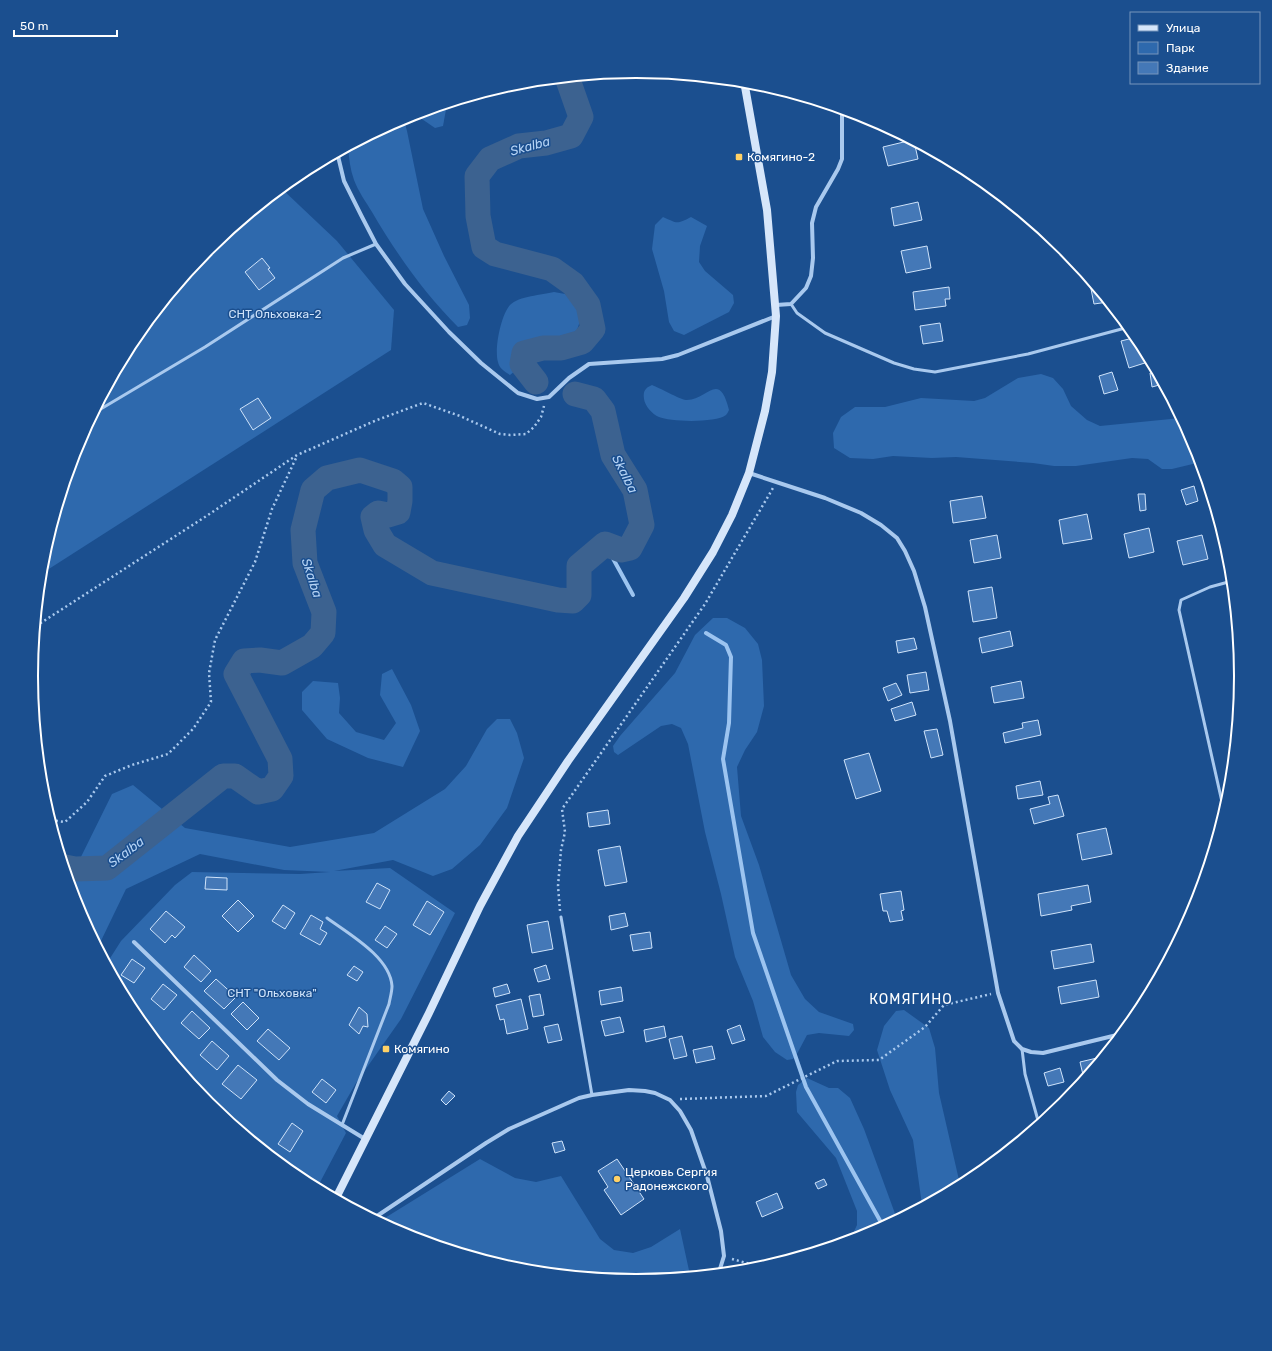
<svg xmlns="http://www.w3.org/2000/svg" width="1272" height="1351" font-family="Rubik,sans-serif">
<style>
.green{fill:#2e69ad}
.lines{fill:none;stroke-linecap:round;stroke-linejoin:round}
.stream{stroke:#9cc4f0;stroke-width:4}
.river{stroke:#3c6290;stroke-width:25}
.building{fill:#4478b7;stroke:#cfe3fa}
.path{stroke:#a9c9ee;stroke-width:2.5;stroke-dasharray:2 3;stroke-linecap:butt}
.lane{stroke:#a9c9ee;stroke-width:3}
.street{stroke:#a9c9ee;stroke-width:4}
.secondary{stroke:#d6e6fa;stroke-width:8}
.poi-dot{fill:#ffd166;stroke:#1b4f8f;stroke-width:1.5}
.labels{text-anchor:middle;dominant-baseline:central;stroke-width:3;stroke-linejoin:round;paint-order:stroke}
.poi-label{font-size:12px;fill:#fff;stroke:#1b4f8f;text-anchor:start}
.park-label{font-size:12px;fill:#cfe3fa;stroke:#1b4f8f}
.water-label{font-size:13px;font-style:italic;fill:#b5d3f5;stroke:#1b4f8f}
.quarter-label{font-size:14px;letter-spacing:1px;fill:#fff;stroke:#1b4f8f}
.rim{fill:none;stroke:#fff;stroke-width:2}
</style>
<rect width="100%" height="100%" fill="#1b4f8f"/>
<!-- green -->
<g class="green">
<polygon points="447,104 443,126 435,128 419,117 416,113"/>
<path d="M403,117L407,131L423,209L444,256L469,305L470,318L467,325L458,327C424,293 396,253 372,212C366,202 358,191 354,180C350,169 349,158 348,147Z"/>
<polygon points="281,188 337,241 394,310 391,350 41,574 43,557 77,444 133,339 208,248"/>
<path d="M663,217C677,223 676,225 691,217L707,226L700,246L699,262L705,271L733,295L734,303L729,312L684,335L674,331L669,322L664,291L652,249L655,225Z"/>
<path d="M554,292L565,294L571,297L580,307L581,318L577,330L568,337L558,340L529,342L519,348L515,355L516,370L510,375C504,371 499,368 498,362C494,349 501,315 510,305C519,296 542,295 554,292Z"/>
<polygon points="1041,374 1053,378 1063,389 1071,406 1087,420 1100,426 1181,418 1195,444 1201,462 1172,469 1162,469 1148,459 1132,458 1076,466 1054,466 1033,463 956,457 932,458 893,456 873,459 850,458 834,448 833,433 841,417 855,407 885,407 921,398 974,401 985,398 1018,378"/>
<path d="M652,385C660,388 679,399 686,400C707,401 719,369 729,410C728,412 727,414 726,415C716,423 670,422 659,417C652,414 645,406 644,399C643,391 645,388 652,385Z"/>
<polygon points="713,618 727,618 745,628 758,644 762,660 764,706 757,732 745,750 737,767 741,816 759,865 791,975 805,999 819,1012 853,1024 854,1030 849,1036 819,1033 807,1035 798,1052 793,1059 787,1060 775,1052 763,1037 753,1001 735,957 721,894 705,832 688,744 681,728 672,724 661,726 618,755 614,752 613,746 620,736 675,673 695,635"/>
<polygon points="392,669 411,705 420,731 403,767 368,758 327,739 302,710 302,692 313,681 338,683 340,698 339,713 356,732 384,740 396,723 380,695 382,674"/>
<polygon points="497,719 510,719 517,733 524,758 507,808 480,845 452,869 433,876 393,860 334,871 390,868 455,913 401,1019 356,1083 337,1116 346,1133 317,1188 300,1178 208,1103 133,1011 107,963 121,941 175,885 192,872 300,874 330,872 284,870 200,854 126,889 98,947 77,907 65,867 75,869 112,794 133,785 185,828 290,847 374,833 445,789 466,766 487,729"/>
<polygon points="904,1010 929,1028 935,1048 939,1093 959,1180 957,1187 922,1205 913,1140 890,1090 877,1050 884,1026 896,1011"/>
<polygon points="807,1078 829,1088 838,1088 850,1098 864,1129 897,1219 867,1235 850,1240 857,1225 857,1211 836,1158 797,1112 796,1092 798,1085"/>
<polygon points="480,1159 515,1178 536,1182 561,1176 600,1239 614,1250 633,1253 651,1247 680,1229 690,1275 636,1280 518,1269 404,1234 380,1221"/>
</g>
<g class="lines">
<!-- stream -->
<g class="stream">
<polyline points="605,544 633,595"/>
<polyline points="706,633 726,645 731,657 729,723 723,759 753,933 806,1087 883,1226"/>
</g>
<!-- river -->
<g class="river">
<polyline points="536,382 522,364 524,353 543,348 561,348 582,342 593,329 588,305 573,284 552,269 495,254 484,247 478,216 477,176 490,159 519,146 546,143 571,136 581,117 567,77"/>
<polyline points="65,867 75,869 107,868 223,776 235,776 258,792 272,789 281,776 280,759 236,674 244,661 260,660 282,663 312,646 323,633 324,612 305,563 303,530 313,490 327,478 360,470 393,481 400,487 400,501 398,512 388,515 378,513 373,517 376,530 385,545 432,573 558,600 573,601 579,595 579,566 605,544 621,550 630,548 642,525 635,490 613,455 603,411 594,399 575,394"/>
</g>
</g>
<!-- building -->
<g class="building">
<polygon points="912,140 914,141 918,159 888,166 883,147"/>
<polygon points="918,202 922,220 894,226 891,208"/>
<polygon points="927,246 931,268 906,273 901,251"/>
<polygon points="262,258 270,268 268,269 275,278 259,290 245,272"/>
<polygon points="1090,284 1093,284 1108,302 1094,304"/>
<polygon points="949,287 950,299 945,299 946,306 915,310 913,292"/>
<polygon points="940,323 943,341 923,344 920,326"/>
<polygon points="1137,337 1141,347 1143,346 1151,361 1129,368 1121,341"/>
<polygon points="1112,372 1118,390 1104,394 1099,376"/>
<polygon points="1157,372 1163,384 1152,387 1150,373"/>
<polygon points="258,398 271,418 253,430 240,409"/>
<polygon points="1194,486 1198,501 1186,505 1181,490"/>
<polygon points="1138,494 1145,494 1146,510 1140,511"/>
<polygon points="982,496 986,518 953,523 950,501"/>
<polygon points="1087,514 1092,539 1063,544 1059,520"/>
<polygon points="1149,528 1154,552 1129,558 1124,534"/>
<polygon points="997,535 1001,558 974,563 970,540"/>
<polygon points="1202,535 1208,559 1183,565 1177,541"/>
<polygon points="992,587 997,618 973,622 968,591"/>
<polygon points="1010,631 1013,646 982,653 979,638"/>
<polygon points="914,638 917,649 898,653 896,641"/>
<polygon points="926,672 929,690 910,693 907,675"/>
<polygon points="1021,681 1024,698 994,703 991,687"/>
<polygon points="896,683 902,695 888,701 883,688"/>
<polygon points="912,702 916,715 895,721 891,709"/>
<polygon points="1038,720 1041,735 1005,743 1003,733 1023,728 1022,723"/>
<polygon points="937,729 943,755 931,758 924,731"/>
<polygon points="869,753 881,791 856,799 844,760"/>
<polygon points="1040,781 1043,795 1018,799 1016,786"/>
<polygon points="1058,795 1064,816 1034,824 1030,809 1050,804 1048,797"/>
<polygon points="608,810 610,824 589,827 587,813"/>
<polygon points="1106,828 1112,854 1082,860 1077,834"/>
<polygon points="620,846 627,882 605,886 598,850"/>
<polygon points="206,877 227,878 227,890 205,889"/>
<polygon points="377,883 390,890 380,909 366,902"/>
<polygon points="1088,885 1091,902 1071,906 1072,910 1041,916 1038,894"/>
<polygon points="901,891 904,910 901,911 903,920 890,922 887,911 883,911 880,894"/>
<polygon points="238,900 254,916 238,932 222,916"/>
<polygon points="427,901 444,912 430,935 413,925"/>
<polygon points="283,905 295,913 285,929 272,921"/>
<polygon points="166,911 185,927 175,938 172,935 165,943 150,929"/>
<polygon points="625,913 628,926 611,930 609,916"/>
<polygon points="311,915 323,922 320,929 327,933 320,945 300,934"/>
<polygon points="548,921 553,949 532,953 527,925"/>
<polygon points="385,926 397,934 387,948 375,940"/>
<polygon points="650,932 652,948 633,951 630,935"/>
<polygon points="1091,944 1094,962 1054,969 1051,951"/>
<polygon points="194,955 211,971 201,982 184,967"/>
<polygon points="132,959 145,968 134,983 121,975"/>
<polygon points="546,965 550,979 538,982 534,969"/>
<polygon points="354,966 363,972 357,981 347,975"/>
<polygon points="216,979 236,997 224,1009 204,991"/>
<polygon points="1096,980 1099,997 1061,1004 1058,987"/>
<polygon points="163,984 177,995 164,1010 151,999"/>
<polygon points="507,984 510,993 495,997 493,988"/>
<polygon points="621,987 623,1001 601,1005 599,991"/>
<polygon points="540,994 544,1015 533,1017 529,996"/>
<polygon points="521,999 528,1029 507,1034 504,1019 500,1020 496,1005"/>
<polygon points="243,1002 259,1018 247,1030 231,1014"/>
<polygon points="359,1007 367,1014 368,1027 363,1026 359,1034 349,1025"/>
<polygon points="192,1011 210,1028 199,1039 181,1023"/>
<polygon points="620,1017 624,1032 605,1036 601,1021"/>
<polygon points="558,1024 562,1040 548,1043 544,1027"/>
<polygon points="740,1025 745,1040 732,1044 727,1030"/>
<polygon points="664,1026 666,1037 646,1042 644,1030"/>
<polygon points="268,1029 290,1048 279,1060 257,1041"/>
<polygon points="682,1036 687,1056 674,1059 669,1039"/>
<polygon points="212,1041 229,1056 217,1070 200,1055"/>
<polygon points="712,1046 715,1059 696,1063 693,1050"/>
<polygon points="1097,1058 1098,1062 1084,1079 1080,1062"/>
<polygon points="238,1065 257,1080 241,1099 222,1084"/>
<polygon points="1060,1068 1064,1082 1048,1086 1044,1073"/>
<polygon points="322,1079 336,1090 326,1103 312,1092"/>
<polygon points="449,1091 455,1096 446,1105 441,1100"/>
<polygon points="292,1123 303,1131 290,1152 278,1144"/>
<polygon points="562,1141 565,1150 555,1153 552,1143"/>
<polygon points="617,1159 644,1199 621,1215 604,1190 608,1187 598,1171"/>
<polygon points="824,1179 827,1185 818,1189 815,1183"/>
<polygon points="777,1193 783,1208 762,1217 756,1202"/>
</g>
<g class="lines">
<!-- path -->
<g class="path">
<polyline points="36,626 208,515 297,455 377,420 423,403 460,416 500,434 510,435 526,434 534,427 541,417 544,406"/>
<polyline points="51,820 65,822 87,802 105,776 132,765 168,754 193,729 211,702 209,673 215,640 255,562 272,509 297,456"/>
<polyline points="560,911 558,886 561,850 565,832 562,809 705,604 773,488"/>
<polyline points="680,1099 766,1096 837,1061 879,1060 925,1027 944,1005 991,994"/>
<polyline points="732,1259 761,1267"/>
</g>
<!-- lane -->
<g class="lane">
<polyline points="791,304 797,313 825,333 894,363 914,369 935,372 1028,354 1129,327"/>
<polyline points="94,413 205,347 343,258 376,244"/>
<polyline points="1224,811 1179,610 1181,600 1210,587 1232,581"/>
<polyline points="561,917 592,1095"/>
<path d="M327,918C349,934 390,957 392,986C392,992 390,998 389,1004L342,1125"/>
<polyline points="1022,1049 1025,1074 1039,1124"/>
</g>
<!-- street -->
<g class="street">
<polyline points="337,152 344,181 361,215 376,244 405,284 449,332 481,363 518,393 537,399 549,397 569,378 589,364 662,359 678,355 776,316"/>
<polyline points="776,305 791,304 806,288 811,276 813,258 812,223 816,207 838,169 842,159 842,109"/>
<polyline points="749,473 825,498 861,513 881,525 897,538 905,551 914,571 925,607 950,721 998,993 1014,1041 1022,1049 1031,1052 1043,1053 1121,1034"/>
<polyline points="134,942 277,1080 308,1104 365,1139"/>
<polyline points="374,1218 486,1143 509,1129 579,1098 592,1095 629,1090 645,1091 655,1093 670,1100 680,1111 691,1130 707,1176 721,1231 724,1256 719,1272"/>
</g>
<!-- secondary -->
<polyline class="secondary" points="336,1198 429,1013 480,906 518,836 568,761 684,598 713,552 732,515 749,473 765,411 772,372 776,316 767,210 744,81"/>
</g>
<!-- markers -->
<g class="poi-dot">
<rect x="735" y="153" width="8" height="8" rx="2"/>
<rect x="382" y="1045" width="8" height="8" rx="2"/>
<circle cx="617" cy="1179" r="4"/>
</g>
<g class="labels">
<!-- poi labels -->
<g class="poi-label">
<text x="747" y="157">Комягино-2</text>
<text x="394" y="1049">Комягино</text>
<text x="625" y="1172">Церковь Сергия<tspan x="625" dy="14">Радонежского</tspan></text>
</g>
<!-- park labels -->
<g class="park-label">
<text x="275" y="314">СНТ Ольховка-2</text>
<text x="272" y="993">СНТ "Ольховка"</text>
</g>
<!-- water labels -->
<g class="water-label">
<text transform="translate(530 146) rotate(-15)">Skalba</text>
<text transform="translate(625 474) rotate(63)">Skalba</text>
<text transform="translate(312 578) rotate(72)">Skalba</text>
<text transform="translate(126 852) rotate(-37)">Skalba</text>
</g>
<!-- quarter labels -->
<g class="quarter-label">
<text x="911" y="999">КОМЯГИНО</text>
</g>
</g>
<!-- crop -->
<path d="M0 0H1272V1351H0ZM38 676a598 598 0 1 1 1196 0a598 598 0 1 1-1196 0Z" fill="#1b4f8f" fill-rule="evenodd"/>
<path class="rim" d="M38 676a598 598 0 1 1 1196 0a598 598 0 1 1-1196 0Z"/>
<!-- legend -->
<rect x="1130" y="12" width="130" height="72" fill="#1b4f8f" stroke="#7695bc"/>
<rect x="1138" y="25" width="20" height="6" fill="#d6e6fa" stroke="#7695bc"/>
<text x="1166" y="32" font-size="12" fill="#ffffff">Улица</text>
<rect x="1138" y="42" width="20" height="12" fill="#2e69ad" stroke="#7695bc"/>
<text x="1166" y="52" font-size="12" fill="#ffffff">Парк</text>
<rect x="1138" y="62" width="20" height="12" fill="#4478b7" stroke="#7695bc"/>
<text x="1166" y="72" font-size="12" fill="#ffffff">Здание</text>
<!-- scale -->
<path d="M14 30v6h103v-6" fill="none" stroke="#ffffff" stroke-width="2"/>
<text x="20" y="30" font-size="12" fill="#ffffff" stroke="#1b4f8f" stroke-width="3" paint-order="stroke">50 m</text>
</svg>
